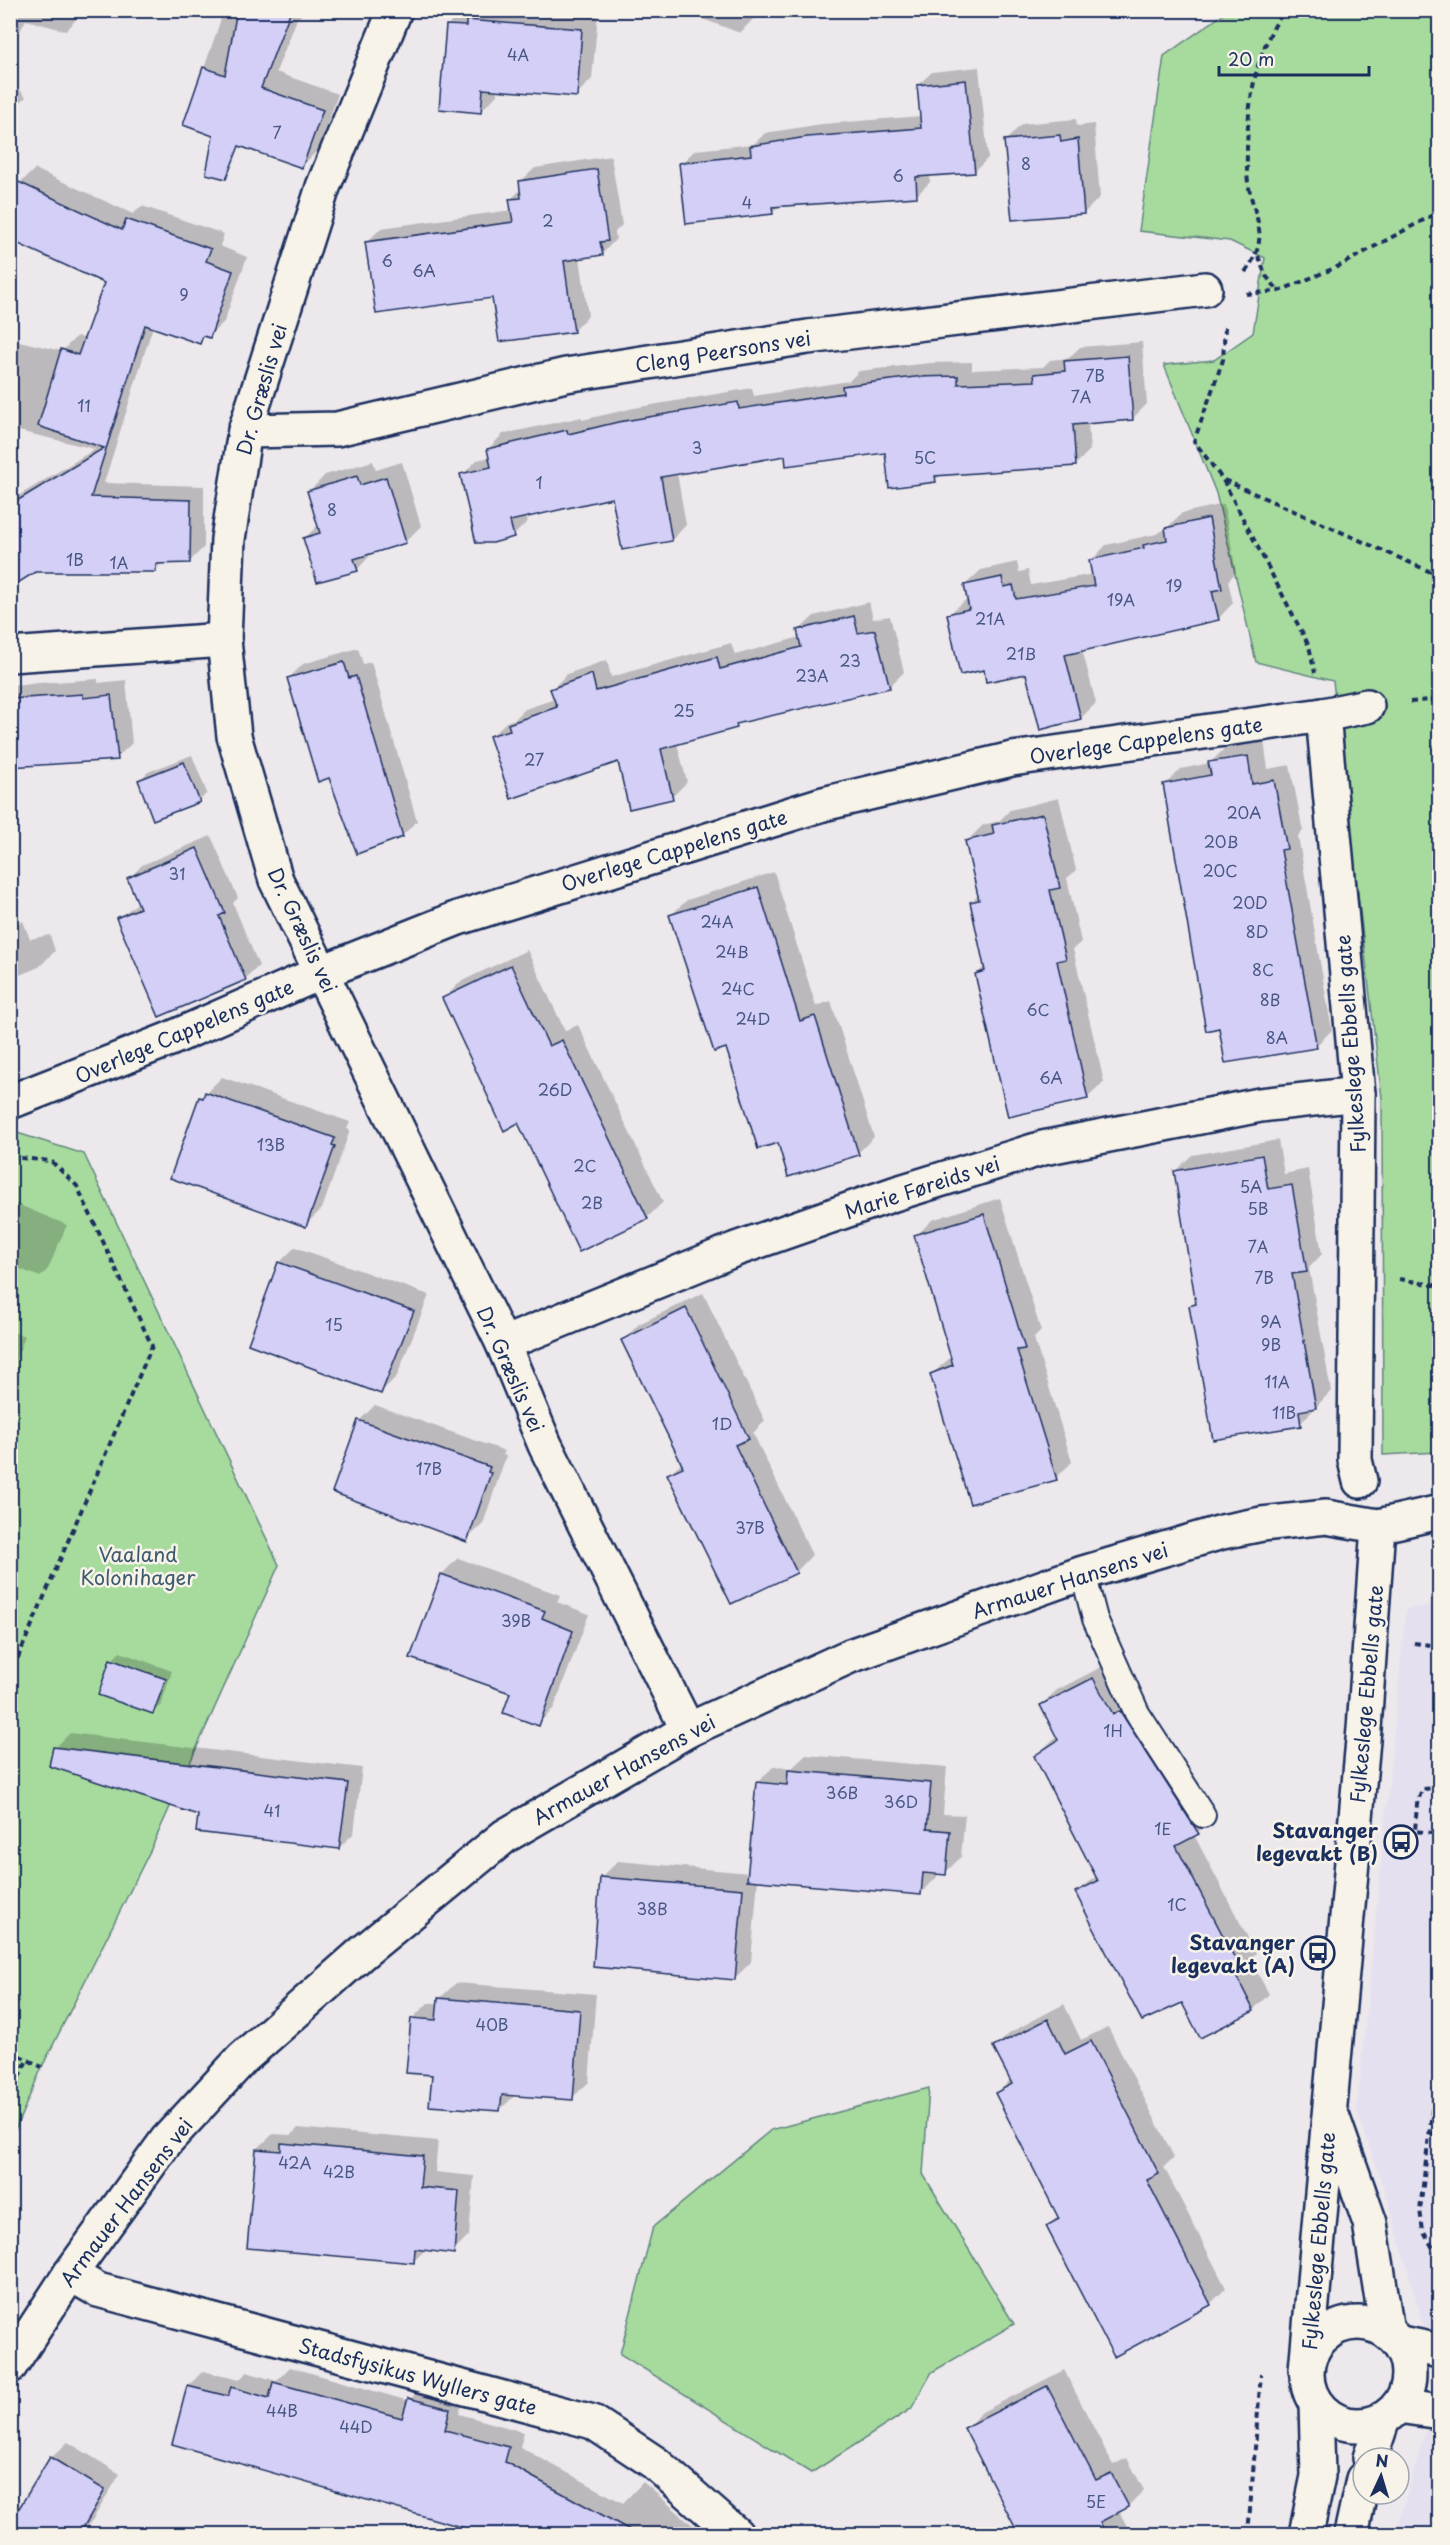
<svg xmlns="http://www.w3.org/2000/svg" width="1450" height="2545" font-family="'Playpen Sans',sans-serif">
<style>
.built{fill:#e4e0ef}
.green{fill:#a7db9e;stroke:#61857e;stroke-width:1.5}
.shadow{fill:#0003}
.building{fill:#d3cff7;stroke:#1b2f5e;stroke-width:1.5}
.lines{fill:none;stroke-linecap:round;stroke-linejoin:round}
.lane-casing{stroke:#1b2f5e;stroke-width:28}
.street-casing{stroke:#1b2f5e;stroke-width:38}
.secondary-casing{stroke:#1b2f5e;stroke-width:38}
.path{stroke:#1b2f5e;stroke-width:4;stroke-dasharray:6 4.5;stroke-linecap:butt}
.lane{stroke:#f7f3e8;stroke-width:24}
.street{stroke:#f7f3e8;stroke-width:33}
.secondary{stroke:#f7f3e8;stroke-width:33}
.labels{text-anchor:middle;dominant-baseline:central;stroke-width:5;stroke-linejoin:round;paint-order:stroke}
.number-label{font-size:16px;fill:#495784}
.street-label{font-size:20px;fill:#1b2f5e;stroke:#f7f3e8}
.park-label{font-size:20px;fill:#3e5a6e;stroke:#f7f3e8}
.poi-label{font-size:20px;font-weight:bold;fill:#1b2f5e;stroke:#f7f3e8;text-anchor:end}
</style>
<rect width="100%" height="100%" fill="#ece8ec"/>
<filter id="ink" filterUnits="userSpaceOnUse"><feTurbulence type="fractalNoise" baseFrequency=".0167" numOctaves="2"/><feDisplacementMap in="SourceGraphic" scale="12" xChannelSelector="R" yChannelSelector="G"/><feConvolveMatrix kernelMatrix="1 2 1 2 8 2 1 2 1" color-interpolation-filters="sRGB"/></filter>
<g filter="url(#ink)">
<!-- built -->
<polygon class="built" points="1439,1604 1439,2534 1396,2534 1437,2391 1419,2309 1388,2200 1357,2110 1406,1609"/>
<!-- green -->
<g class="green">
<polygon points="1228,11 1439,11 1439,1452 1383,1455 1382,1098 1333,681 1256,662 1216,493 1164,365 1214,360 1253,333 1265,258 1230,241 1139,231 1164,56"/>
<polygon points="11,1131 84,1154 279,1565 151,1849 42,2067 11,2139"/>
<polygon points="929,2088 923,2174 1014,2324 932,2372 911,2409 811,2473 620,2354 653,2227 771,2130"/>
</g>
<!-- shadow -->
<g class="shadow">
<polygon points="10,10 84,10 66,31 26,20 10,50"/>
<polygon points="224,10 307,10 297,19 276,72 338,94 318,150 302,166 185,124"/>
<polygon points="462,10 559,10 598,14 592,79 576,95 497,88 497,95 481,111 447,26"/>
<polygon points="679,10 756,10 755,17 740,33"/>
<polygon points="979,67 988,158 975,171 930,175 930,182 917,195 781,205 772,213 681,164 695,150 754,144 765,133 822,124 922,116 918,85 932,72"/>
<polygon points="10,79 26,97 10,112"/>
<polygon points="1076,119 1077,126 1094,124 1100,197 1084,213 1006,140 1022,124"/>
<polygon points="611,156 622,225 615,232 616,239 602,254 580,257 588,316 574,330 367,242 381,228 512,210 510,200 521,189 520,182 535,168"/>
<polygon points="35,169 133,214 142,206 224,234 220,246 247,257 224,322 209,336 206,335 199,342 153,326 104,483 204,486 204,547 189,562 163,562 155,570 35,570 10,573 10,501 95,449 10,429 10,339 62,351 77,336 86,339 105,282 10,204 20,183"/>
<polygon points="1142,342 1147,404 1132,419 1088,422 1090,450 1075,465 942,474 935,480 887,451 786,454 677,473 686,525 672,540 623,548 613,497 526,516 528,521 513,536 462,475 477,460 490,457 488,449 503,434 582,417 582,420 634,408 752,388 754,396 849,381 859,371 930,363 972,362 972,370 1043,367 1050,360 1069,358 1080,347"/>
<polygon points="373,461 376,470 402,462 421,526 405,542 373,552 357,570 305,538 319,524 309,492 325,475"/>
<polygon points="1224,504 1236,572 1228,581 1233,603 1218,619 1082,649 1096,703 1081,718 1027,672 985,668 949,614 968,598 965,585 981,570 1017,562 1019,572 1028,570 1031,585 1094,574 1091,561 1106,545 1156,534 1166,529 1182,513"/>
<polygon points="869,602 873,619 890,616 904,672 889,687 741,721 736,726 677,743 687,782 672,797 619,760 491,737 506,722 515,719 525,709 555,699 552,689 567,674 607,660 611,677 731,643 735,655 800,637 799,630 814,616"/>
<polygon points="358,648 363,664 371,662 417,821 402,836 330,777 289,678 303,664"/>
<polygon points="98,679 98,683 126,680 132,743 117,758 10,766 10,685"/>
<polygon points="1264,741 1268,769 1290,765 1303,831 1298,836 1332,1030 1316,1046 1165,785 1181,769 1210,763 1226,747"/>
<polygon points="192,755 207,793 199,801 140,780 148,772"/>
<polygon points="1059,798 1076,870 1067,878 1081,942 1073,949 1104,1082 1087,1098 977,974 985,966 971,903 979,894 967,841 983,825 999,821 1010,810"/>
<polygon points="211,836 238,898 233,903 259,966 245,979 118,918 139,902 129,879 142,865"/>
<polygon points="774,872 816,1006 831,1001 874,1137 858,1153 779,1141 727,1046 670,916 687,900"/>
<polygon points="10,909 17,924 23,921 30,939 50,935 55,951 39,967 10,979"/>
<polygon points="527,950 565,1031 578,1025 663,1202 647,1218 519,1121 444,999 460,982"/>
<polygon points="222,1077 350,1122 347,1129 350,1130 322,1209 305,1225 201,1098"/>
<polygon points="1278,1140 1284,1174 1308,1169 1322,1254 1309,1268 1331,1391 1300,1424 1191,1306 1197,1300 1175,1171 1192,1155"/>
<polygon points="1000,1198 1041,1331 1034,1338 1072,1462 1056,1478 932,1374 952,1356 916,1236 932,1220"/>
<polygon points="10,1201 67,1225 48,1269 40,1277 10,1265"/>
<polygon points="295,1247 429,1295 397,1376 381,1392 279,1263"/>
<polygon points="703,1293 765,1421 753,1433 812,1555 796,1572 669,1474 682,1462 623,1340 639,1324"/>
<polygon points="10,1331 25,1336 10,1377"/>
<polygon points="375,1405 505,1451 503,1455 506,1456 483,1524 466,1540 359,1421"/>
<polygon points="458,1558 560,1595 557,1602 589,1614 554,1708 538,1724 512,1692 442,1574"/>
<polygon points="120,1652 172,1671 161,1705 153,1712 112,1660"/>
<polygon points="1109,1663 1214,1817 1194,1835 1256,1953 1250,1959 1269,1994 1253,2010 1183,2001 1077,1893 1097,1875 1035,1756 1057,1736 1041,1705 1057,1690"/>
<polygon points="70,1733 362,1768 354,1833 339,1848 200,1813 55,1748"/>
<polygon points="806,1755 947,1767 943,1814 965,1815 961,1857 945,1873 937,1873 937,1877 921,1893 758,1879 751,1962 735,1978 602,1877 618,1861 749,1873 757,1783 773,1767 792,1768"/>
<polygon points="456,1983 596,1994 589,2082 572,2098 516,2094 500,2110 412,2019 428,2003 439,2003 439,1999"/>
<polygon points="1064,2004 1081,2040 1108,2027 1174,2157 1164,2167 1226,2288 1210,2304 1048,2226 1059,2215 997,2094 1011,2079 995,2047 1011,2032"/>
<polygon points="298,2128 438,2141 435,2172 474,2176 469,2236 453,2252 426,2249 413,2262 257,2149 273,2134 291,2135"/>
<polygon points="290,2367 409,2401 425,2383 465,2394 459,2414 524,2432 520,2447 623,2503 643,2482 703,2534 482,2534 188,2386 203,2371 239,2380 247,2372 276,2381"/>
<polygon points="1064,2370 1113,2465 1127,2458 1144,2490 1128,2506 1119,2511 1131,2534 1020,2534 966,2428 982,2412"/>
<polygon points="68,2442 120,2474 84,2534 10,2534 51,2458"/>
</g>
<!-- building -->
<g class="building">
<polygon points="237,10 291,10 261,88 323,110 302,168 239,146 226,179 206,174 213,136 183,125 203,67 225,75"/>
<polygon points="466,20 582,29 577,97 483,89 481,113 439,109 446,25 466,26"/>
<polygon points="966,80 975,173 916,177 917,197 772,207 773,214 686,224 679,163 751,155 750,146 807,137 921,128 917,85"/>
<polygon points="1060,135 1061,142 1078,139 1084,214 1012,220 1004,140"/>
<polygon points="597,169 608,241 600,242 603,255 564,261 574,332 499,342 492,298 376,314 365,242 513,222 509,199 521,198 519,181"/>
<polygon points="10,178 122,230 126,219 211,249 206,261 233,271 210,338 203,336 200,344 145,325 91,497 191,500 190,563 156,564 156,572 35,572 10,588 10,505 104,448 38,426 61,349 78,355 104,283 10,240"/>
<polygon points="1128,356 1133,420 1073,425 1076,466 935,476 936,482 889,488 885,453 786,466 785,456 661,477 672,541 622,550 612,498 510,521 514,537 493,543 476,543 460,474 491,467 487,449 567,430 568,434 618,422 738,402 739,409 843,393 842,386 915,377 958,376 958,384 1035,381 1034,374 1065,371 1064,361"/>
<polygon points="357,476 360,485 386,477 406,543 354,559 358,571 317,582 303,538 320,533 307,491"/>
<polygon points="1209,518 1222,589 1212,591 1219,620 1065,655 1081,719 1040,730 1026,674 986,682 984,670 960,675 947,614 969,609 964,585 1002,577 1004,587 1013,585 1016,599 1094,586 1089,560 1144,548 1143,545 1167,540 1165,528"/>
<polygon points="854,616 858,633 875,630 890,688 736,724 737,728 661,749 673,799 629,809 618,762 511,799 489,736 510,730 508,724 557,707 550,689 592,674 596,691 717,657 720,669 801,647 797,630"/>
<polygon points="344,662 349,678 356,676 403,837 357,854 329,778 318,782 287,678"/>
<polygon points="83,694 83,698 111,695 118,760 10,767 10,699"/>
<polygon points="1248,756 1252,784 1274,780 1287,849 1281,850 1317,1048 1225,1063 1219,1028 1206,1031 1163,784 1211,775 1208,762"/>
<polygon points="184,762 200,802 153,820 138,780"/>
<polygon points="1043,814 1060,888 1050,890 1066,959 1057,961 1088,1099 1008,1117 975,974 985,971 970,902 979,900 965,841 994,834 992,825"/>
<polygon points="197,848 225,913 219,916 246,980 159,1017 116,918 140,908 127,878"/>
<polygon points="758,887 800,1021 815,1016 859,1155 788,1177 778,1143 758,1149 726,1048 714,1052 669,915"/>
<polygon points="511,965 549,1046 562,1040 648,1219 579,1252 518,1123 504,1131 442,998"/>
<polygon points="205,1092 335,1138 332,1145 335,1146 306,1227 170,1178 199,1097 203,1098"/>
<polygon points="1262,1155 1268,1189 1292,1185 1307,1272 1292,1274 1316,1408 1299,1411 1301,1426 1213,1440 1189,1306 1196,1304 1174,1171"/>
<polygon points="984,1214 1025,1349 1017,1350 1057,1480 970,1504 930,1374 953,1365 914,1235"/>
<polygon points="278,1262 414,1311 381,1394 248,1344"/>
<polygon points="686,1308 749,1439 735,1445 797,1573 731,1604 667,1474 683,1467 621,1340"/>
<polygon points="358,1420 490,1467 488,1472 491,1473 467,1542 332,1492"/>
<polygon points="441,1574 545,1611 542,1618 573,1631 539,1726 503,1713 510,1693 410,1658"/>
<polygon points="110,1659 166,1679 153,1714 98,1695"/>
<polygon points="1093,1678 1113,1714 1120,1711 1199,1834 1176,1846 1241,1970 1235,1973 1254,2011 1200,2038 1182,2003 1142,2021 1075,1892 1098,1881 1034,1756 1058,1740 1040,1705"/>
<polygon points="53,1747 348,1783 339,1849 196,1832 198,1815 49,1766"/>
<polygon points="788,1770 931,1783 927,1829 950,1831 946,1875 923,1873 921,1895 747,1880 756,1782 787,1785"/>
<polygon points="600,1877 743,1889 735,1980 593,1967"/>
<polygon points="438,1998 580,2010 573,2100 502,2095 500,2111 429,2106 432,2075 406,2073 411,2018 436,2020"/>
<polygon points="1048,2019 1065,2054 1091,2041 1159,2174 1147,2180 1211,2305 1114,2357 1046,2226 1059,2219 995,2093 1012,2084 993,2047"/>
<polygon points="281,2143 423,2156 420,2187 459,2191 454,2254 415,2249 414,2263 247,2248 256,2149 281,2151"/>
<polygon points="273,2382 402,2418 408,2398 450,2409 445,2430 509,2447 505,2462 639,2535 489,2535 172,2444 187,2386 228,2396 231,2387 269,2398"/>
<polygon points="1047,2386 1096,2480 1111,2473 1129,2507 1100,2522 1107,2535 1019,2535 964,2428"/>
<polygon points="50,2457 105,2490 79,2535 10,2535 10,2523"/>
</g>
<g class="lines">
<defs>
<polyline id="lane" points="1083,1573 1095,1619 1137,1713 1203,1815"/>
<g id="street">
<polyline points="395,10 323,187 245,431 228,539 224,640 234,736 276,880 503,1344 545,1445 688,1730"/>
<polyline points="245,431 337,429 566,375 808,337 1205,289"/>
<polyline points="10,655 224,640"/>
<polyline points="1323,715 1358,1094 1355,1460 1360,1481"/>
<polyline points="10,1102 170,1039 322,972 458,918 823,804 1012,759 1323,715 1367,706"/>
<polyline points="503,1344 736,1249 894,1194 1043,1148 1260,1105 1358,1094"/>
<polyline points="70,2274 98,2290 593,2422 655,2463 736,2534"/>
<polyline points="1400,2343 1440,2351"/>
<polyline points="10,2366 70,2274 167,2140 243,2058 362,1953 505,1836 688,1730 850,1656 1083,1573 1222,1532 1262,1524 1326,1517 1378,1526"/>
<polyline points="1398,2406 1440,2412"/>
</g>
<g id="secondary">
<polyline points="1333,2118 1370,2223 1387,2331"/>
<circle cx="1358" cy="2374" r="51"/>
<polyline points="1306,2370 1364,1729 1378,1526 1440,1512"/>
<polyline points="1370,2458 1383,2419"/>
<polyline points="1306,2534 1318,2476 1316,2404"/>
<polyline points="1351,2534 1363,2479"/>
</g>
</defs>
<!-- lane casing -->
<use href="#lane" class="lane-casing"/>
<!-- street casing -->
<use href="#street" class="street-casing"/>
<!-- secondary casing -->
<use href="#secondary" class="secondary-casing"/>
<!-- path -->
<g class="path">
<polyline points="1258,256 1266,276 1278,290"/>
<path d="M1245,272C1275,233 1249,213 1247,172C1246,118 1251,55 1285,10"/>
<polyline points="1246,294 1279,291 1337,267 1440,211"/>
<polyline points="1225,327 1223,360 1194,441 1223,480 1309,646 1315,673"/>
<polyline points="1224,480 1440,576"/>
<polyline points="1410,702 1440,699"/>
<polyline points="10,1157 51,1161 77,1186 152,1346 10,1676"/>
<polyline points="1399,1279 1440,1286"/>
<polyline points="1414,1643 1440,1646"/>
<polyline points="1440,1788 1422,1789 1417,1804 1415,1831 1440,1834"/>
<polyline points="1440,2046 1420,2210 1423,2231 1440,2260"/>
<polyline points="10,2051 42,2067"/>
<polyline points="10,2096 28,2058"/>
<polyline points="1430,2134 1440,2135"/>
<polyline points="1248,2534 1261,2374"/>
<polyline points="1432,2534 1440,2516"/>
</g>
<!-- lane -->
<use href="#lane" class="lane"/>
<!-- street -->
<use href="#street" class="street"/>
<!-- secondary -->
<use href="#secondary" class="secondary"/>
</g>
</g>
<!-- icons -->
<defs>
<symbol id="bus-ring" viewBox="-11 -11 22 22"><circle r="9.5" fill="#f7f3e8" stroke="#1b2f5e" stroke-width="1.5"/><path d="M-5-6H5V4H4V6H2V4H-2V6H-4V4H-5ZM-3.5-4V0h7V-4ZM-3.5 1.2v1.5H-2V1.2ZM2 1.2v1.5H3.5V1.2Z" fill="#1b2f5e"/></symbol>
</defs>
<g fill-rule="evenodd">
<use href="#bus-ring" x="1382" y="1823" width="38" height="38"/>
<use href="#bus-ring" x="1299" y="1934" width="38" height="38"/>
</g>
<g class="labels">
<!-- number labels -->
<g class="number-label">
<text x="518" y="54">4A</text>
<text x="277" y="132">7</text>
<text x="1026" y="163">8</text>
<text x="898" y="175">6</text>
<text x="747" y="202">4</text>
<text x="548" y="220">2</text>
<text x="387" y="260">6</text>
<text x="424" y="270">6A</text>
<text x="184" y="294">9</text>
<text x="1095" y="375">7B</text>
<text x="1081" y="396">7A</text>
<text x="84" y="405">11</text>
<text x="697" y="447">3</text>
<text x="925" y="457">5C</text>
<text x="539" y="482">1</text>
<text x="332" y="509">8</text>
<text x="75" y="559">1B</text>
<text x="119" y="562">1A</text>
<text x="1174" y="585">19</text>
<text x="1121" y="599">19A</text>
<text x="990" y="618">21A</text>
<text x="1021" y="653">21B</text>
<text x="850" y="660">23</text>
<text x="812" y="675">23A</text>
<text x="684" y="710">25</text>
<text x="534" y="759">27</text>
<text x="1244" y="812">20A</text>
<text x="1221" y="841">20B</text>
<text x="1220" y="870">20C</text>
<text x="177" y="873">31</text>
<text x="1250" y="902">20D</text>
<text x="717" y="921">24A</text>
<text x="1257" y="931">8D</text>
<text x="732" y="951">24B</text>
<text x="1263" y="969">8C</text>
<text x="738" y="988">24C</text>
<text x="1270" y="999">8B</text>
<text x="1038" y="1009">6C</text>
<text x="753" y="1018">24D</text>
<text x="1277" y="1037">8A</text>
<text x="1051" y="1077">6A</text>
<text x="555" y="1089">26D</text>
<text x="271" y="1144">13B</text>
<text x="585" y="1165">2C</text>
<text x="1251" y="1186">5A</text>
<text x="592" y="1202">2B</text>
<text x="1258" y="1208">5B</text>
<text x="1258" y="1246">7A</text>
<text x="1264" y="1277">7B</text>
<text x="1271" y="1321">9A</text>
<text x="334" y="1324">15</text>
<text x="1271" y="1344">9B</text>
<text x="1277" y="1381">11A</text>
<text x="1284" y="1412">11B</text>
<text x="722" y="1423">1D</text>
<text x="429" y="1468">17B</text>
<text x="750" y="1527">37B</text>
<text x="516" y="1620">39B</text>
<text x="1113" y="1730">1H</text>
<text x="842" y="1792">36B</text>
<text x="901" y="1801">36D</text>
<text x="272" y="1810">41</text>
<text x="1163" y="1828">1E</text>
<text x="1177" y="1904">1C</text>
<text x="652" y="1908">38B</text>
<text x="492" y="2024">40B</text>
<text x="295" y="2162">42A</text>
<text x="339" y="2171">42B</text>
<text x="282" y="2410">44B</text>
<text x="356" y="2426">44D</text>
<text x="1096" y="2501">5E</text>
</g>
<!-- street labels -->
<g class="street-label">
<text transform="translate(723 351) rotate(-9)">Cleng Peersons vei</text>
<text transform="translate(261 389) rotate(-74)">Dr. Græslis vei</text>
<text transform="translate(1146 740) rotate(-8)">Overlege Cappelens gate</text>
<text transform="translate(674 850) rotate(-17)">Overlege Cappelens gate</text>
<text transform="translate(303 930) rotate(65)">Dr. Græslis vei</text>
<text transform="translate(184 1031) rotate(-23)">Overlege Cappelens gate</text>
<text transform="translate(1350 1044) rotate(-94)">Fylkeslege Ebbells gate</text>
<text transform="translate(922 1187) rotate(-18)">Marie Føreids vei</text>
<text transform="translate(511 1369) rotate(66)">Dr. Græslis vei</text>
<text transform="translate(1070 1580) rotate(-18)">Armauer Hansens vei</text>
<text transform="translate(1366 1694) rotate(-85)">Fylkeslege Ebbells gate</text>
<text transform="translate(624 1769) rotate(-29)">Armauer Hansens vei</text>
<text transform="translate(126 2202) rotate(-53)">Armauer Hansens vei</text>
<text transform="translate(1318 2241) rotate(-85)">Fylkeslege Ebbells gate</text>
<text transform="translate(418 2376) rotate(15)">Stadsfysikus Wyllers gate</text>
</g>
<!-- park labels -->
<g class="park-label">
<text x="138" y="1554">Vaaland<tspan x="138" dy="23">Kolonihager</tspan></text>
</g>
<!-- poi labels -->
<g class="poi-label">
<text x="1378" y="1830">Stavanger<tspan x="1378" dy="23">legevakt (B)</tspan></text>
<text x="1295" y="1942">Stavanger<tspan x="1295" dy="23">legevakt (A)</tspan></text>
</g>
</g>
<!-- margin -->
<rect width="1450" height="2545" fill="none" stroke="#f7f3e8" stroke-width="36"/>
<rect x="18" y="18" width="1414" height="2509" fill="none" stroke="#1b2f5e" stroke-width="2" filter="url(#ink)"/>
<!-- north arrow -->
<g transform="translate(1381 2476) rotate(4)"><circle r="28" fill="#f7f3e8" stroke="#9fa5b1" stroke-width="1.5"/>
<path d="M0-4.5L10 22L0 15L-10 22Z" fill="#1b2f5e"/>
<text y="-9" font-size="16" font-weight="bold" text-anchor="middle" fill="#1b2f5e">N</text>
</g>
<!-- scale -->
<path d="M1219 66v9h150v-9" fill="none" stroke="#1b2f5e" stroke-width="3"/>
<text x="1228" y="66" font-size="18" fill="#1b2f5e" stroke="#f7f3e8" stroke-width="4.5" paint-order="stroke">20 m</text>
</svg>
